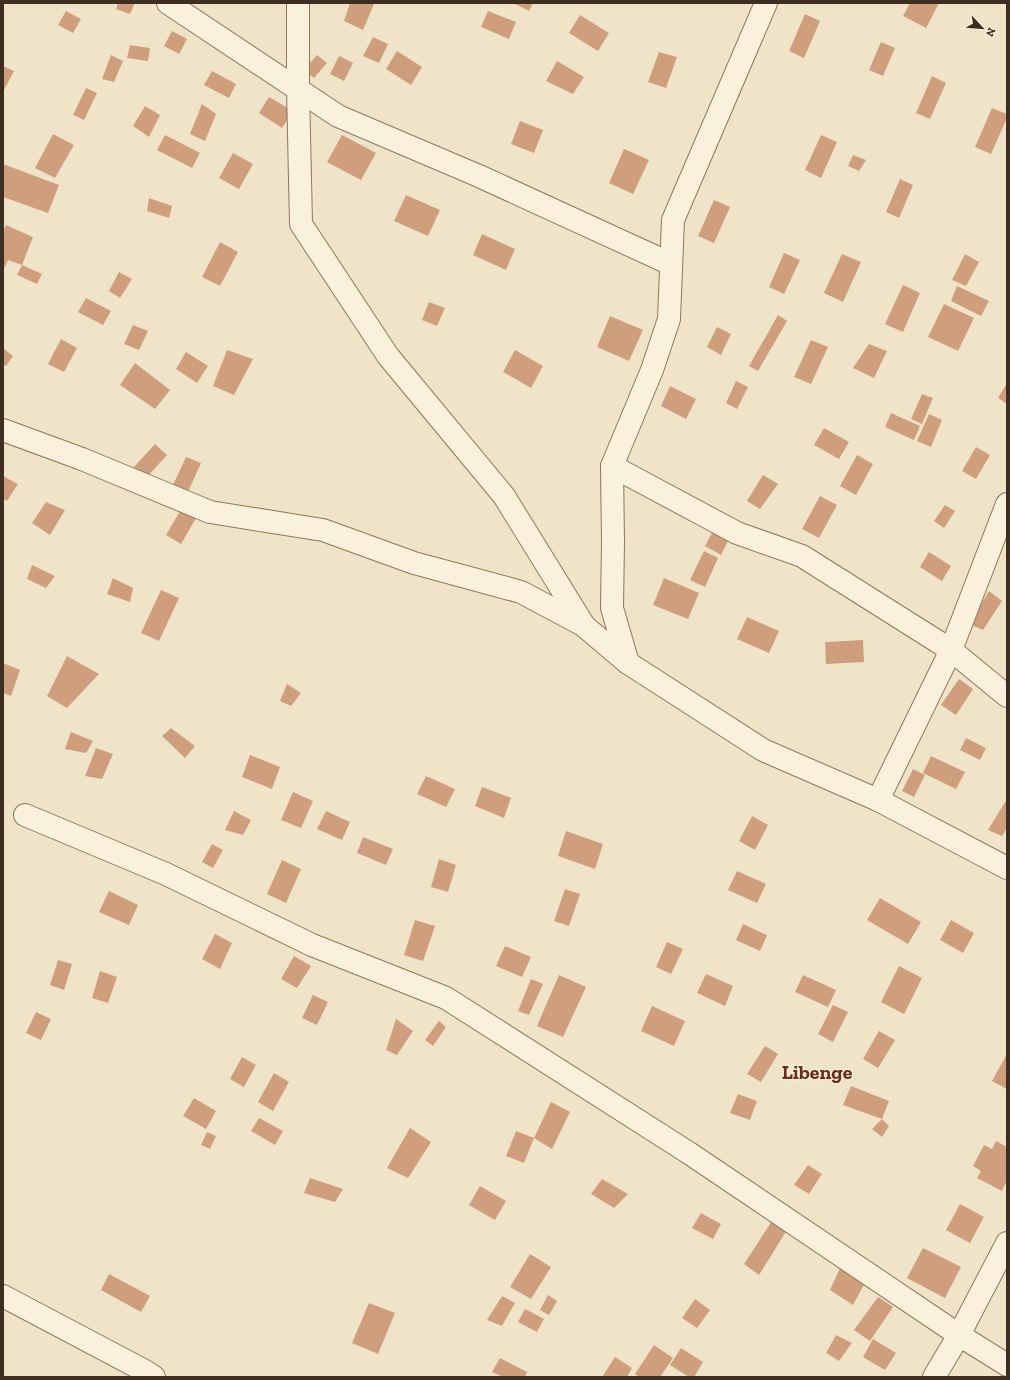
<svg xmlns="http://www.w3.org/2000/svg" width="1010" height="1380" font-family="'Zilla Slab',serif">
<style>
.building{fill:#cf9f7d}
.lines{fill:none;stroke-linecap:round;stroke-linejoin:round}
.minor-casing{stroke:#8d765c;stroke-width:24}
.tertiary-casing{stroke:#8d765c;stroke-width:24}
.minor{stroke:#faf1dc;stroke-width:22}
.tertiary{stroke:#faf1dc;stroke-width:22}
.labels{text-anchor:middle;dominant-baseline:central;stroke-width:3;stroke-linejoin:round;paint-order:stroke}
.town-label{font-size:20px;font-weight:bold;fill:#6b2e1e;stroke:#f7eed8}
</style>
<rect width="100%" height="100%" fill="#f0e4c8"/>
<!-- building -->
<g class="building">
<polygon points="118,3 135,3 130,14 116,9"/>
<polygon points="350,3 374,4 363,30 344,21"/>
<polygon points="513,3 533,3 529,11"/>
<polygon points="910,3 939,3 926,28 903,16"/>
<polygon points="66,11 81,19 73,33 58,25"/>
<polygon points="488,11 516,22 509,39 481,27"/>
<polygon points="805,14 820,21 804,58 789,51"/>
<polygon points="580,15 609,33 598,51 569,33"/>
<polygon points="172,31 187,39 179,54 164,46"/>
<polygon points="373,37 388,44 379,63 363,56"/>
<polygon points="881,42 895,48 883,76 869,70"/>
<polygon points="130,45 150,48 148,61 127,58"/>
<polygon points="397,51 422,67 411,85 386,69"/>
<polygon points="659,52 677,57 666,88 648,82"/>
<polygon points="111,55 123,61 114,82 102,79"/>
<polygon points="317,55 327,63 314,78 304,70"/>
<polygon points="339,56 353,63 344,81 330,74"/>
<polygon points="557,61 584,77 573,94 546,81"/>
<polygon points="3,66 14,71 4,90 3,90"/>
<polygon points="212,71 236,84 229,98 204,85"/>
<polygon points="932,76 946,83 930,119 916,113"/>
<polygon points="86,88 97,93 84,120 73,115"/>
<polygon points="269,97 293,111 282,128 259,113"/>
<polygon points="202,104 216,114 205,141 190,134"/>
<polygon points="145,106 160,115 149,137 133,126"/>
<polygon points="992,108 1007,114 1007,118 991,154 975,147"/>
<polygon points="520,121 543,130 534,153 511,144"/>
<polygon points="53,134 74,145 55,178 35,168"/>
<polygon points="165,135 200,153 192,168 157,150"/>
<polygon points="342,135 376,153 361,180 327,162"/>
<polygon points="821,135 837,142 821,178 805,170"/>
<polygon points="624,149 649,160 633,194 609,183"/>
<polygon points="233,153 253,164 239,189 219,178"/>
<polygon points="853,155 866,160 859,171 848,166"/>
<polygon points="3,164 59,185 48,213 3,197"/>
<polygon points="900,179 913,185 899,218 886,212"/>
<polygon points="406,195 440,210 428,236 394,221"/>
<polygon points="149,198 172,206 169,218 147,211"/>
<polygon points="714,200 730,207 714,243 698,236"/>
<polygon points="6,225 33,237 22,265 8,260 3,271 3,232"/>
<polygon points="482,234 515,249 506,270 473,255"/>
<polygon points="220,242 238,252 220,286 202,277"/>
<polygon points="784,253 800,260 784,294 769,287"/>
<polygon points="842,254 861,262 843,302 824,293"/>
<polygon points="965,254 979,262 966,286 952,280"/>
<polygon points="22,265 42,274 37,284 17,275"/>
<polygon points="119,272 132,279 120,298 109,291"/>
<polygon points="903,285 920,293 903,332 885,324"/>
<polygon points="957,286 989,301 981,316 951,301"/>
<polygon points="86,298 111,311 103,325 78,312"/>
<polygon points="429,302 445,308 437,326 422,320"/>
<polygon points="944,304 974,318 958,351 928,337"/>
<polygon points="778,315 787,321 758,371 749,366"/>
<polygon points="610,316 643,330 629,361 597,347"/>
<polygon points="133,325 148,331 139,350 124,344"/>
<polygon points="717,327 731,334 721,355 707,347"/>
<polygon points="61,339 77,348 64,372 48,364"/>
<polygon points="811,340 828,347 811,384 794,377"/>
<polygon points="869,344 887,351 874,378 853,368"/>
<polygon points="3,348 13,356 6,366 3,364"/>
<polygon points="227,350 253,359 234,395 213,386"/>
<polygon points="515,350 543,366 531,388 503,372"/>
<polygon points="186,352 208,366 197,383 176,369"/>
<polygon points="135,363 170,390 155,409 120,385"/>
<polygon points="736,381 748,387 737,409 726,403"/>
<polygon points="1007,383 1007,404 998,398"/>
<polygon points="670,386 696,399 686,419 661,406"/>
<polygon points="922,394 933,398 922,424 911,419"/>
<polygon points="891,413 920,426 914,440 885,427"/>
<polygon points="929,414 942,420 931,447 917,441"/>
<polygon points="824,428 849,442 839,459 814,445"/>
<polygon points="155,444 167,455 146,478 134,467"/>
<polygon points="976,447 990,455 976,479 962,471"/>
<polygon points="857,455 873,464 856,495 840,486"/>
<polygon points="186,457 201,463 188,492 173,485"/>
<polygon points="763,475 778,484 760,509 747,501"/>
<polygon points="3,476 18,484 7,501 3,499"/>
<polygon points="820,496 837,505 819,538 802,529"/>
<polygon points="46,502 65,510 50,535 32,523"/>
<polygon points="945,505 955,511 944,528 934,521"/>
<polygon points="180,511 196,518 181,544 166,535"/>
<polygon points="713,531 729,539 721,555 705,546"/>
<polygon points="704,551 718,558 705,587 690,580"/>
<polygon points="929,552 951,566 942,581 920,567"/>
<polygon points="32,565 55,576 46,588 27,579"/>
<polygon points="113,578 133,588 130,602 107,594"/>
<polygon points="664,578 699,593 688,619 653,605"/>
<polygon points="161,590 179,598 159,641 141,633"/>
<polygon points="989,591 1002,601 983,630 969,624"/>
<polygon points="747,617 779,631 769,653 737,639"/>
<polygon points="863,640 864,662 826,664 825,642"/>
<polygon points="67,656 99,674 67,708 47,696"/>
<polygon points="3,663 20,670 11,696 3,693"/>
<polygon points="959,679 973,689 956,715 941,705"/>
<polygon points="287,684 301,693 291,706 280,701"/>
<polygon points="171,728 195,746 185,758 162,736"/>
<polygon points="71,732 93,741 86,753 65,749"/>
<polygon points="966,738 986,748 980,760 960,750"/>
<polygon points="96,748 113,754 102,779 85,776"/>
<polygon points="250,755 280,767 272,789 242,777"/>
<polygon points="931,756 965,772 956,789 923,773"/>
<polygon points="913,769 925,775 914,797 902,791"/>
<polygon points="426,776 455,789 446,807 417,794"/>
<polygon points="482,787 511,798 504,818 475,806"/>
<polygon points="293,792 313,801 301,828 281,820"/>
<polygon points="1007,799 1007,828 1002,836 988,830"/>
<polygon points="234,811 251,820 243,835 225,830"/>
<polygon points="326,811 350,822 342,840 317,829"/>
<polygon points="752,816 768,825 755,850 739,841"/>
<polygon points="566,831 603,844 595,869 558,856"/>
<polygon points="363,837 393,849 386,865 357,853"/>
<polygon points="212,844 223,850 213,868 202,862"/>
<polygon points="439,859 456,865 448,892 431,887"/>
<polygon points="282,860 301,869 286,903 267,894"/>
<polygon points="737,871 766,884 757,903 728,890"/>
<polygon points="565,889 580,894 569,926 554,921"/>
<polygon points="109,891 138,905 129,925 99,912"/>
<polygon points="880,898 921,922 908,944 867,920"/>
<polygon points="415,920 435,926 423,961 404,955"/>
<polygon points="951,920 974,933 963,953 940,940"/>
<polygon points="743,924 767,935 760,951 736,940"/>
<polygon points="215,934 232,943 220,969 202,959"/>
<polygon points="667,942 683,949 671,974 656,967"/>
<polygon points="505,946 531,957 522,977 496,966"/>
<polygon points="294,956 311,966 297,988 281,979"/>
<polygon points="58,960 72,964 64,990 50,985"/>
<polygon points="899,966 922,978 904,1014 881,1002"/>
<polygon points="100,971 117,977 108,1003 92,998"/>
<polygon points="706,974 733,986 725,1006 697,993"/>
<polygon points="559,975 586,987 563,1037 537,1026"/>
<polygon points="803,975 836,990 828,1007 795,992"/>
<polygon points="531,979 543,984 529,1015 518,1011"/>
<polygon points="313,995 328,1002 317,1025 302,1018"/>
<polygon points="833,1005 848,1012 833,1042 818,1034"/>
<polygon points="652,1006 685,1021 674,1046 641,1031"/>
<polygon points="36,1012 51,1019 41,1040 26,1033"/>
<polygon points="396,1019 413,1031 397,1055 386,1050"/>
<polygon points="439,1021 446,1027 433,1046 425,1040"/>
<polygon points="879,1031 895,1040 878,1068 863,1059"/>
<polygon points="765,1046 778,1054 761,1082 747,1074"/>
<polygon points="1007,1054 1007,1089 992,1081"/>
<polygon points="242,1057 256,1065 244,1087 230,1079"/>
<polygon points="274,1073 289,1082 273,1111 258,1102"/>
<polygon points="851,1086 889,1101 882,1119 889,1126 882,1137 872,1129 882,1119 843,1105"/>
<polygon points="738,1094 757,1101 750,1120 730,1113"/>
<polygon points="194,1098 216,1111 206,1129 183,1116"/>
<polygon points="551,1102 570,1112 552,1149 534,1138 524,1163 506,1156 516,1131 534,1138"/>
<polygon points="259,1118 283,1131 275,1145 251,1131"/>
<polygon points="410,1128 431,1142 408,1178 387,1168"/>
<polygon points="207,1132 216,1136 210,1149 201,1145"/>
<polygon points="996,1141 1007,1147 1007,1180 1002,1191 977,1178 981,1171 973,1166 984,1145 992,1149"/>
<polygon points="808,1165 822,1174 809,1194 794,1185"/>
<polygon points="310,1178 343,1189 335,1202 304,1193"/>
<polygon points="602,1179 628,1194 614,1208 591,1194"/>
<polygon points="480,1186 506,1201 495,1220 469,1205"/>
<polygon points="960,1204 984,1217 970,1243 946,1230"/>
<polygon points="701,1213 721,1224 713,1239 692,1228"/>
<polygon points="772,1221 787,1230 759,1275 744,1264"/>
<polygon points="923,1248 961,1267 945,1298 907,1278"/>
<polygon points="530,1254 551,1267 531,1299 510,1287"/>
<polygon points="841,1266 866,1281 853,1305 830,1290"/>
<polygon points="109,1274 150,1296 141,1312 101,1290"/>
<polygon points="548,1295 557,1301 549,1315 540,1310"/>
<polygon points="502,1296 515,1303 502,1326 487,1320"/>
<polygon points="878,1297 893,1307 870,1341 854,1330"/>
<polygon points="695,1299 710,1310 697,1328 682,1318"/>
<polygon points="369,1303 395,1313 378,1354 352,1343"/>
<polygon points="525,1309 544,1319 537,1332 518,1322"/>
<polygon points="836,1335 852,1343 839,1361 826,1353"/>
<polygon points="873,1339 896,1353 885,1370 863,1357"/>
<polygon points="654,1345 673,1358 660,1377 639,1377 635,1374"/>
<polygon points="681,1348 703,1362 694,1377 689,1377 670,1365"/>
<polygon points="615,1357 632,1368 627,1377 602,1377"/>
<polygon points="500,1358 527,1372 525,1377 503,1377 492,1372"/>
</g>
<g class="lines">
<defs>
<g id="minor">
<polyline points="168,3 338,116 479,176 671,264"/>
<polyline points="298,3 298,89 301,224 388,356 504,496 583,624"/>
<polyline points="3,430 82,459 210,512 323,530 414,563 521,592 583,625 628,663 763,750 878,800 1007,868"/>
<polyline points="612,466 737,533 802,556 951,650 1007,696"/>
<polyline points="628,663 612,608 613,542 612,466 652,370 669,319 673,220 766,3"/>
<polyline points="878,800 951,650 1007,504"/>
<polyline points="25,815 166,874 312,945 446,998 689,1153 959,1335 1007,1365"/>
<polyline points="3,1296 145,1371 154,1377"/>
</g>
<polyline id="tertiary" points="934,1377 959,1335 1007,1243"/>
</defs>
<!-- minor casing -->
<use href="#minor" class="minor-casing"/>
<!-- tertiary casing -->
<use href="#tertiary" class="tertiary-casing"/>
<!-- minor -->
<use href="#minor" class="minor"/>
<!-- tertiary -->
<use href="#tertiary" class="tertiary"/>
</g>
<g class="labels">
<!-- town labels -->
<g class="town-label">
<text x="817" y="1072">Libenge</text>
</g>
</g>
<!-- border -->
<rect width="1010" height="1380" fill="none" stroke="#3d2e20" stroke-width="8"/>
<!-- north arrow -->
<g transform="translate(982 28) rotate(116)" stroke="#f7eed8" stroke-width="3" paint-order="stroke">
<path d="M0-3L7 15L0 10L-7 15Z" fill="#3d2e20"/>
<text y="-6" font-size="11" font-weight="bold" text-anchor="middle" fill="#3d2e20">N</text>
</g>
</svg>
